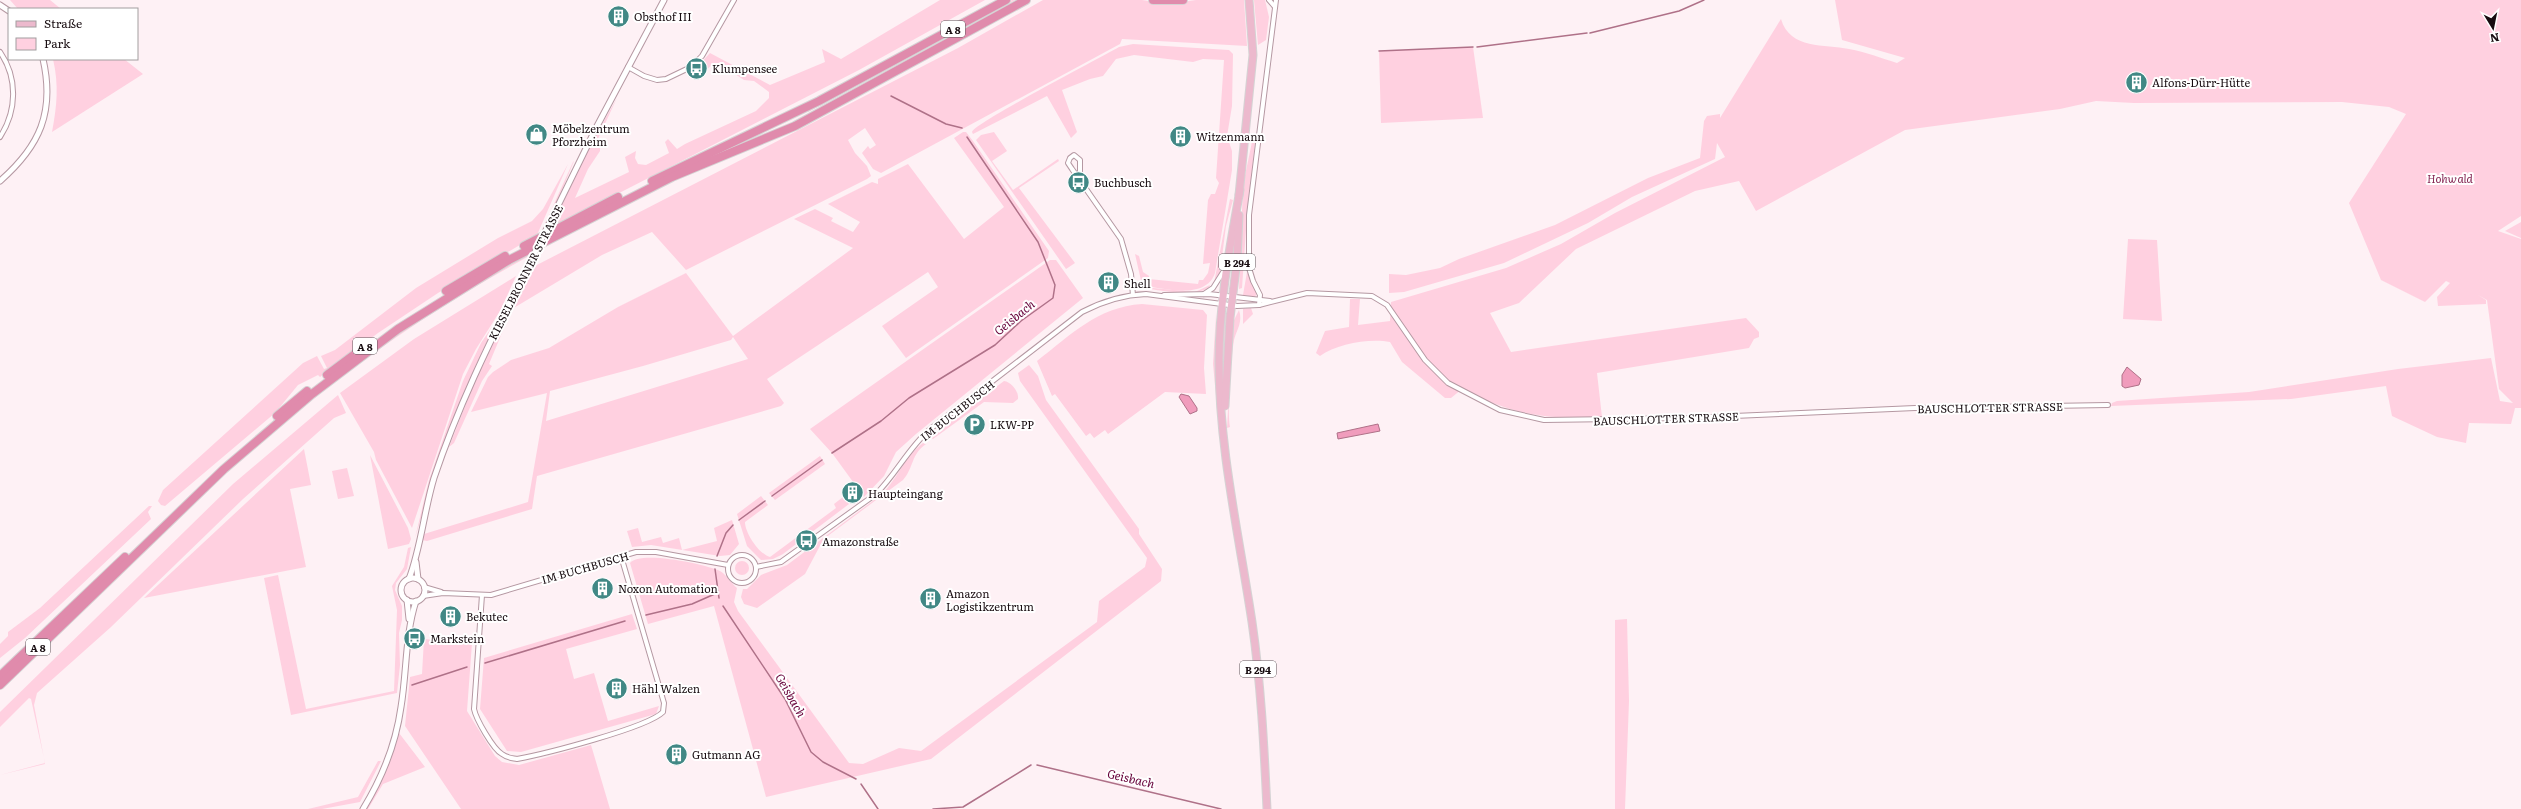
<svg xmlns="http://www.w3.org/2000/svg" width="2521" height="809" font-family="Literata,serif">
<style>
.green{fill:#ffd0e0;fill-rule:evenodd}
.water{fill:#f09cbc;stroke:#af7188}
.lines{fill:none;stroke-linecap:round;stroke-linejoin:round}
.stream{stroke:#af7188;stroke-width:1.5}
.minor-casing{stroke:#b598a2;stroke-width:6}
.tertiary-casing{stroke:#b598a2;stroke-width:7}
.primary-casing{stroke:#d5d3d4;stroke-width:9}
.motorway-casing{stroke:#d5d3d4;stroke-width:10}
.minor{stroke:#fff;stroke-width:4}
.tertiary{stroke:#fff;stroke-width:5}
.primary{stroke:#ecb9cd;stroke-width:7}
.motorway{stroke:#e08bac;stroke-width:8}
.tertiary-bridge-casing{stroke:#b598a2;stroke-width:7;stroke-linecap:butt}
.tertiary-bridge{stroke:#fff;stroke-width:5}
.labels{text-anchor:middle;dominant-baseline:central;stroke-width:4;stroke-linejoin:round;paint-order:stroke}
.shield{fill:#fff;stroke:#5d5558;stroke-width:1}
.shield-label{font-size:10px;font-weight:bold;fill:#170c10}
.poi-label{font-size:11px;fill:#170c10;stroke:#fff;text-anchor:start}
.park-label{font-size:11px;font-style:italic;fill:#842452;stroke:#fff}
.street-label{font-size:11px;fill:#170c10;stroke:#fff}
.water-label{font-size:12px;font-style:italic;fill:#660039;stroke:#fff}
</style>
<rect width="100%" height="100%" fill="#fef1f5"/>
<!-- green -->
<g class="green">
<polygon points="10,0 50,0 61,9 18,9"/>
<polygon points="940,0 985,0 859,70 551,228 591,144 617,98 595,145 600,148 600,151 588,169 575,198 629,172 625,157 636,151 635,158 638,164 646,165 669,153 665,142 668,139 677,149 685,144 756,111 769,98 769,92 754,81 744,80 720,64 714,63 703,73 697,72 695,69 710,53 770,85 825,62 822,49 841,59"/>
<polygon points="1012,0 1015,0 808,112 808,111"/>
<polygon points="1043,0 1142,0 1167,4 1196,0 1244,0 1247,46 1122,39 1120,44 881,173 873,169 862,153 868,146 870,149 876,145 865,128 848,140 855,153 867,166 871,176 867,179 686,270 652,232 602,255 512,309 489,364 492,366 482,381 454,443 449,447 480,368 531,268 958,48"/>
<polygon points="1254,0 1265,0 1269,17 1266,40 1258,45"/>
<path d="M1835,0H2521V216L2498,231L2521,239V408H2515L2511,424L2469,423L2466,443L2437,437L2392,416L2386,386L2291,399L2111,406L2112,403L2117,401L2249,392L2398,369L2491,358L2500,401L2513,403L2499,389L2487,300L2478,295L2486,300V304L2438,306L2437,297L2450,283L2446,281L2425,302L2381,280L2349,203L2406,114L2389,107L2342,102L2134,103L2096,101L2060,109L1905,130L1756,211L1739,181L1695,191L1576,249L1519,303L1490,313L1511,352L1746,318L1759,332V337L1754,339L1749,348L1597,373L1602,417C1545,420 1514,415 1462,389L1451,398H1445L1402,362L1390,342C1369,338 1337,344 1320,356L1316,353L1325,331L1349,327L1350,299H1360L1358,325L1390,321L1391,302L1506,268L1561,244L1615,213L1725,157L1717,143L1715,159L1632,197L1588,223L1504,263L1404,292L1389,293V274L1406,275L1440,268L1459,259L1555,225L1648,178L1700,158L1704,121L1707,116L1720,114V118L1781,19C1790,50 1825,44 1849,49C1866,52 1881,58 1897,63L1905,58L1842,40Z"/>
<path d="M1133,44L1229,50L1233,54L1232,106L1227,136L1232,151V170L1215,273C1206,300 1164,289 1142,285L1135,254L1139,256L1143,272L1149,276V279L1198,284L1199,280H1203L1208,273L1210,263L1203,264L1208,200L1211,194H1215L1219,183L1216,178L1224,60L1203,59L1193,62L1134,55L1116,59L1103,76L1090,79L1062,90L1077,132L1071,138L1047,96L973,134L972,132C974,123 1102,57 1119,47Z"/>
<polygon points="1473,47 1483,118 1381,123 1379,51"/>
<path d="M53,59H124L143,74L52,132C57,106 59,85 53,59Z"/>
<path d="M963,132H966L973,141L1049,251L1048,258L906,358L882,326L938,287L928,272L767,379L784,403L781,406L537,476L532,509L427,541L422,540L424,534L528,502L547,393L471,412L488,377L493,372L511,360L549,348L618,307L686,273L733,336L853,248L794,219L815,209L833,218L831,221L853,232L860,222L828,204L872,182L878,184V179L908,164L964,239L1004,207L954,138ZM733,337L748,359L546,421L550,391L643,366L731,340Z"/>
<polygon points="994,132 1007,151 992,161 1013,190 1058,159 1059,161 1019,188 1075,263 1066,269 976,140 981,135"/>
<polygon points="1252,142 1255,142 1247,216 1242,288 1239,289 1243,185"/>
<polygon points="574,161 558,200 544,226 573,162"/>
<polygon points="568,164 537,235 438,293 378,333 320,377 318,375 298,385 275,413 165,506 161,505 158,501 163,490 303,363 317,356 324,369 327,368 321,356 335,350 416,288 498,238 532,221 543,209"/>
<path d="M639,195C575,231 510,265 447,304C368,353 295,411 227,473L244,455L305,403L395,336L504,267Z"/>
<polygon points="1230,199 1233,200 1226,226 1220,272 1214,283"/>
<polygon points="2521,222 2521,238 2505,231"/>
<polygon points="2128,239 2157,240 2162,321 2123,319"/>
<polygon points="1050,260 1056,260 1083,298 916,434 896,452 884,476 864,497 832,453 810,429"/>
<polygon points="1247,272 1257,293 1255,297 1243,295"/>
<polygon points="516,276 500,311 476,349 463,374 412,528 376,460 374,452 340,393 414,339"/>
<path d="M1210,285C1207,298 1154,291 1143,287L1195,292Z"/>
<path d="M1142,304L1203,310L1207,315L1204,368L1206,394L1165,392L1108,434L1105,430L1094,438L1090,433L1086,436L1055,394L1052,396L1037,361C1071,335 1097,307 1142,304Z"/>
<polygon points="1251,308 1253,314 1243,324 1243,309"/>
<path d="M1239,310C1243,322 1237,329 1234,340C1231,357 1227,411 1230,427L1227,428L1233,322Z"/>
<polygon points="1225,313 1227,313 1224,382 1221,379"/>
<polygon points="1216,314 1215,364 1218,417 1213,364"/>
<polygon points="498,318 475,367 440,456 415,538 429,480 463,381 481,343"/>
<path d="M1029,365L1038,376L1046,400L1139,529V534L1162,569L1161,581L931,759L766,797L714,606L648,624L630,563C639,550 706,564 720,571C725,573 732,584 737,588L734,602L738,611L849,763L863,764L899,748L921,751L1097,622L1099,601L1145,567L1147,558L1020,381L1018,373Z"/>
<path d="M1004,381C1011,382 1019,391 1018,399L1013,403L984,402L933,439L928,438Z"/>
<polygon points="338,395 346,413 334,418 243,499 111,627 37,693 34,705 45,764 0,775 45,763 31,699 29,698 0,727 0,712 233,484"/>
<path d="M923,443L926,444C911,454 914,467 903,480L829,535L822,542L805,574L757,608L744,604L741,597L743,589H747L761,575L787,565L882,494C898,478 905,456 923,443Z"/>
<polygon points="304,449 311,485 290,489 306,567 144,598"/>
<polygon points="370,455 408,528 411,539 409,544 388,549"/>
<polygon points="820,456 825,464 775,500 769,493"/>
<polygon points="347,468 354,496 338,499 332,471"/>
<path d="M761,496L768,505L745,522C745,533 759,554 770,557L836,508L834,504L843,497L849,504L783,554L773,559L761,560L747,546L737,514Z"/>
<polygon points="149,506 152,506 148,512 151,519 25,638 0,658 0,644 8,636 8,632 40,608"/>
<polygon points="732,520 739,544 730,555 720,556 651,545 632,547 627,531 638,528 642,542 661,537 663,543 679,538 682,550 717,541 714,528"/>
<polygon points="411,547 407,569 396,583 395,590 402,606 402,620 399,633 400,665 397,693 291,715 264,578 278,575 306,709 394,691 397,610 392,586 404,567 408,548"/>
<circle cx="742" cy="568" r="7"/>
<polygon points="632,614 637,629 566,649 574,679 594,673 608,721 659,706 656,714 521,752 507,751 480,709 484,658"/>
<polygon points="1627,619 1629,701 1625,809 1615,809 1615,620"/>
<polygon points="424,639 472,643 467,711 495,756 502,762 519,765 591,745 610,809 461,809 405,726 410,677 422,674"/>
<path d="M399,733L425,767L383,784L368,809H365C380,784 392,761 399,733Z"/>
<polygon points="378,761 381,761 360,802 322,809 308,809 358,797"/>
</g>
<!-- water -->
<g class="water">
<polygon points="2127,367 2141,379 2139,385 2125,388 2122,386 2122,375"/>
<polygon points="1181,394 1189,396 1197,408 1197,411 1190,414 1179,397"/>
<polygon points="1378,424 1380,431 1338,439 1337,433"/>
</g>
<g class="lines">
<!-- stream -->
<g class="stream">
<polyline points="1590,33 1679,11 1704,0"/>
<polyline points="1477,47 1587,33"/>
<polyline points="1379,51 1473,47"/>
<polyline points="891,96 946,124 962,128"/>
<polyline points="832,453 881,421 909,398 995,345 1021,321 1053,298 1055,285 1038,242 967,137"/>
<polyline points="772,496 822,460"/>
<polyline points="739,520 765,501"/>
<polyline points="717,556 726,533 733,525"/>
<polyline points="715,569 719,598"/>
<polyline points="723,606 785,699 811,752 823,762 856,779"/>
<polyline points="646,615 692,604 717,593"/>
<polyline points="485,663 625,621"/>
<polyline points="412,685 467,667"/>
<polyline points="1037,765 1221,809"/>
<polyline points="861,784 878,809"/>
<polyline points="933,809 963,807 1031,765"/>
</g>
<defs>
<g id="minor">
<polyline points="1269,0 1275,7"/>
<path d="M0,52C18,78 17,111 0,137"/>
<polyline points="628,67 644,76 657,80 666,79 691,67 702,56 734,0"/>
<polyline points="1080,180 1080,160 1074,155 1070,158 1068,163 1072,169 1121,239 1131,274 1133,295"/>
<polyline points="1204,294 1213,288 1225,269"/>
<polyline points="1164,295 1209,294 1270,301"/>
<polyline points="1259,305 1260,295 1253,281 1249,268 1249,215 1276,0"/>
<circle cx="742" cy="569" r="14"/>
<path d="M756,567L781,562L876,494C896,474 908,449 929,430L1082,312C1103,301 1122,295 1146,294L1237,306L1259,305L1307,293L1372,296L1387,305L1425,360L1448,383L1500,410L1544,420L1688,418L1915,408L2108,405"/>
<polyline points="424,587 441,592"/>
<path d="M482,595L474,709C476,719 493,749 502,754C507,758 512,758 517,759C544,754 647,728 663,712L664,703L621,556"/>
<polyline points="423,596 443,593 491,595 636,552 656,552 728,565"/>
</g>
<g id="tertiary">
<polyline points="0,5 9,11"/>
<path d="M0,181C40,146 55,112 43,59"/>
<polyline points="549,224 596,128 664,0"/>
<polyline points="416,562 418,579"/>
<circle cx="413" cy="590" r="12"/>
<path d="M409,579C421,547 424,511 434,478C457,409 489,343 522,278"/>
<polyline points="407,600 409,619"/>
<path d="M363,809C382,778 396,743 401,707C407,671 405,635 416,601"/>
</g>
<g id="primary">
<path d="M1240,190C1230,246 1219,303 1219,361C1219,449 1239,535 1252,622C1261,684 1264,746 1267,809"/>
<polyline points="1239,195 1253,55 1249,0"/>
<polyline points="1225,406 1230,318 1237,260 1239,215"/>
</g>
<g id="motorway">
<polyline points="1153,0 1183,0"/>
<polyline points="652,181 819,101 1006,0"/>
<polyline points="524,246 618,197"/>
<polyline points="446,291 505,256"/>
<polyline points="327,375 359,351"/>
<polyline points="277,416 307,391"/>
<polyline points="0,676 125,557"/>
<polyline points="0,685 224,469 312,394 398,329 509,260 672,177 795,126 1026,0"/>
</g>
</defs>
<!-- minor casing -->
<use href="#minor" class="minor-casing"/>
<!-- tertiary casing -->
<use href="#tertiary" class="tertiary-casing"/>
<!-- primary casing -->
<use href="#primary" class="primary-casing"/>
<!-- motorway casing -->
<use href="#motorway" class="motorway-casing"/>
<!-- minor -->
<use href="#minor" class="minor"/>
<!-- tertiary -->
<use href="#tertiary" class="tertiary"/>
<!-- primary -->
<use href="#primary" class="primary"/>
<!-- motorway -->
<use href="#motorway" class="motorway"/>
<defs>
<polyline id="tertiary-bridge" points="522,278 549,224"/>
</defs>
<!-- tertiary-bridge casing -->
<use href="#tertiary-bridge" class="tertiary-bridge-casing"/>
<!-- tertiary-bridge -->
<use href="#tertiary-bridge" class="tertiary-bridge"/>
</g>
<!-- icons -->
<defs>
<symbol id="building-disc" viewBox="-11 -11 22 22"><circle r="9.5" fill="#418885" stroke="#fff"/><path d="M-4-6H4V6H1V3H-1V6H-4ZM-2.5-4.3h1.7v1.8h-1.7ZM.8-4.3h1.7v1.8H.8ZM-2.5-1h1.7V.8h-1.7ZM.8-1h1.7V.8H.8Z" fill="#fff"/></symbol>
<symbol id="bus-disc" viewBox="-11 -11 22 22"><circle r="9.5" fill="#418885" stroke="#fff"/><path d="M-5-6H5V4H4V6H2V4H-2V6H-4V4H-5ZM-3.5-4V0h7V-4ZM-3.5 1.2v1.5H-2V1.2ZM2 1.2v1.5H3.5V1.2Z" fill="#fff"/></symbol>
<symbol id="shop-disc" viewBox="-11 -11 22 22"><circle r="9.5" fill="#418885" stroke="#fff"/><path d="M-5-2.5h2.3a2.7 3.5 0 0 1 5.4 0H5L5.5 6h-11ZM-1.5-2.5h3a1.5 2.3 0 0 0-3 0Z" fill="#fff"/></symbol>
<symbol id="parking-disc" viewBox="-11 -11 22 22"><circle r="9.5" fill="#418885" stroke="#fff"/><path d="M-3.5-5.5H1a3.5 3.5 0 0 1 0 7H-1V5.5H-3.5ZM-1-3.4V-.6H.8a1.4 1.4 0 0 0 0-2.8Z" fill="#fff"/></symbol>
</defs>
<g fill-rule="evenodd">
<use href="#building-disc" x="606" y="4" width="25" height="25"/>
<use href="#bus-disc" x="684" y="56" width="25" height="25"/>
<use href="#building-disc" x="2124" y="70" width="25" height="25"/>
<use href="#shop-disc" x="524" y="122" width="25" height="25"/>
<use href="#building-disc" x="1168" y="124" width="25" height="25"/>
<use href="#bus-disc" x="1066" y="170" width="25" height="25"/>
<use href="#building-disc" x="1096" y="270" width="25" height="25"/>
<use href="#parking-disc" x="962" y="412" width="25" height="25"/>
<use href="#building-disc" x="840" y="480" width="25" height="25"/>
<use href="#bus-disc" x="794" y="528" width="25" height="25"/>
<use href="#building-disc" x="590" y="576" width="25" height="25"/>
<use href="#building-disc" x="918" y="586" width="25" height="25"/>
<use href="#building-disc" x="438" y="604" width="25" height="25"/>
<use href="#bus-disc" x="402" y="626" width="25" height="25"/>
<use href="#building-disc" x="604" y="676" width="25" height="25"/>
<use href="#building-disc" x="664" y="742" width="25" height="25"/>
</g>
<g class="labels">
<!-- shield labels -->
<g class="shield">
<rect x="941" y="21" width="24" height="16" rx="3"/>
<rect x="1219" y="254" width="36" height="16" rx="3"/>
<rect x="353" y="338" width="24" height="16" rx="3"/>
<rect x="26" y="639" width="24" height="16" rx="3"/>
<rect x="1240" y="661" width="36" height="16" rx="3"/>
</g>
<g class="shield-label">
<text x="953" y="29">A 8</text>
<text x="1237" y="262">B 294</text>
<text x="365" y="346">A 8</text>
<text x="38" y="647">A 8</text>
<text x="1258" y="669">B 294</text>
</g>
<!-- poi labels -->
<g class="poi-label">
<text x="634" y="16">Obsthof III</text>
<text x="712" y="68">Klumpensee</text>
<text x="2152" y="82">Alfons-Dürr-Hütte</text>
<text x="552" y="128">Möbelzentrum<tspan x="552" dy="13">Pforzheim</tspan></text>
<text x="1196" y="136">Witzenmann</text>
<text x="1094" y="182">Buchbusch</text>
<text x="1124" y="283">Shell</text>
<text x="990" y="424">LKW-PP</text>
<text x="868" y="493">Haupteingang</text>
<text x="822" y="541">Amazonstraße</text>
<text x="618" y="588">Noxon Automation</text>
<text x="946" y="593">Amazon<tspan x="946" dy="13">Logistikzentrum</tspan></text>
<text x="466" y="616">Bekutec</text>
<text x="430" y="638">Markstein</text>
<text x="632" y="688">Hähl Walzen</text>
<text x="692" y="754">Gutmann AG</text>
</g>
<!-- park labels -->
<g class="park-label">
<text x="2450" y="178">Hohwald</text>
</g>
<!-- street labels -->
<g class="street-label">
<text transform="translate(525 272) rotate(-63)">KIESELBRONNER STRASSE</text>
<text transform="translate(1990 407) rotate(-1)">BAUSCHLOTTER STRASSE</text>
<text transform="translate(957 410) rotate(-38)">IM BUCHBUSCH</text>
<text transform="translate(1666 418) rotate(-2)">BAUSCHLOTTER STRASSE</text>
<text transform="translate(585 567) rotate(-16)">IM BUCHBUSCH</text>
</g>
<!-- water labels -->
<g class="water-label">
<text transform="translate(1014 317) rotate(-39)">Geisbach</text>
<text transform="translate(791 695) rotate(60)">Geisbach</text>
<text transform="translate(1131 778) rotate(13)">Geisbach</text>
</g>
</g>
<!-- legend -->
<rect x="8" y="8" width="130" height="52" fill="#ffffff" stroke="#a29e9f"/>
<rect x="16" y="21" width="20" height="6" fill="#ecb9cd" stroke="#a29e9f"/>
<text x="44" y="28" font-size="12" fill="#170c10">Straße</text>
<rect x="16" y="38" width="20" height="12" fill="#ffd0e0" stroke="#a29e9f"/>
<text x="44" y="48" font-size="12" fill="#170c10">Park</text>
<!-- north arrow -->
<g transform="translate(2493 28) rotate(170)" stroke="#ffffff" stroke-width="3" paint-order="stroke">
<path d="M0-3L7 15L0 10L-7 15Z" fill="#170c10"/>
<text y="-6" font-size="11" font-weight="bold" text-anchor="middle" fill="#170c10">N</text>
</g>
</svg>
